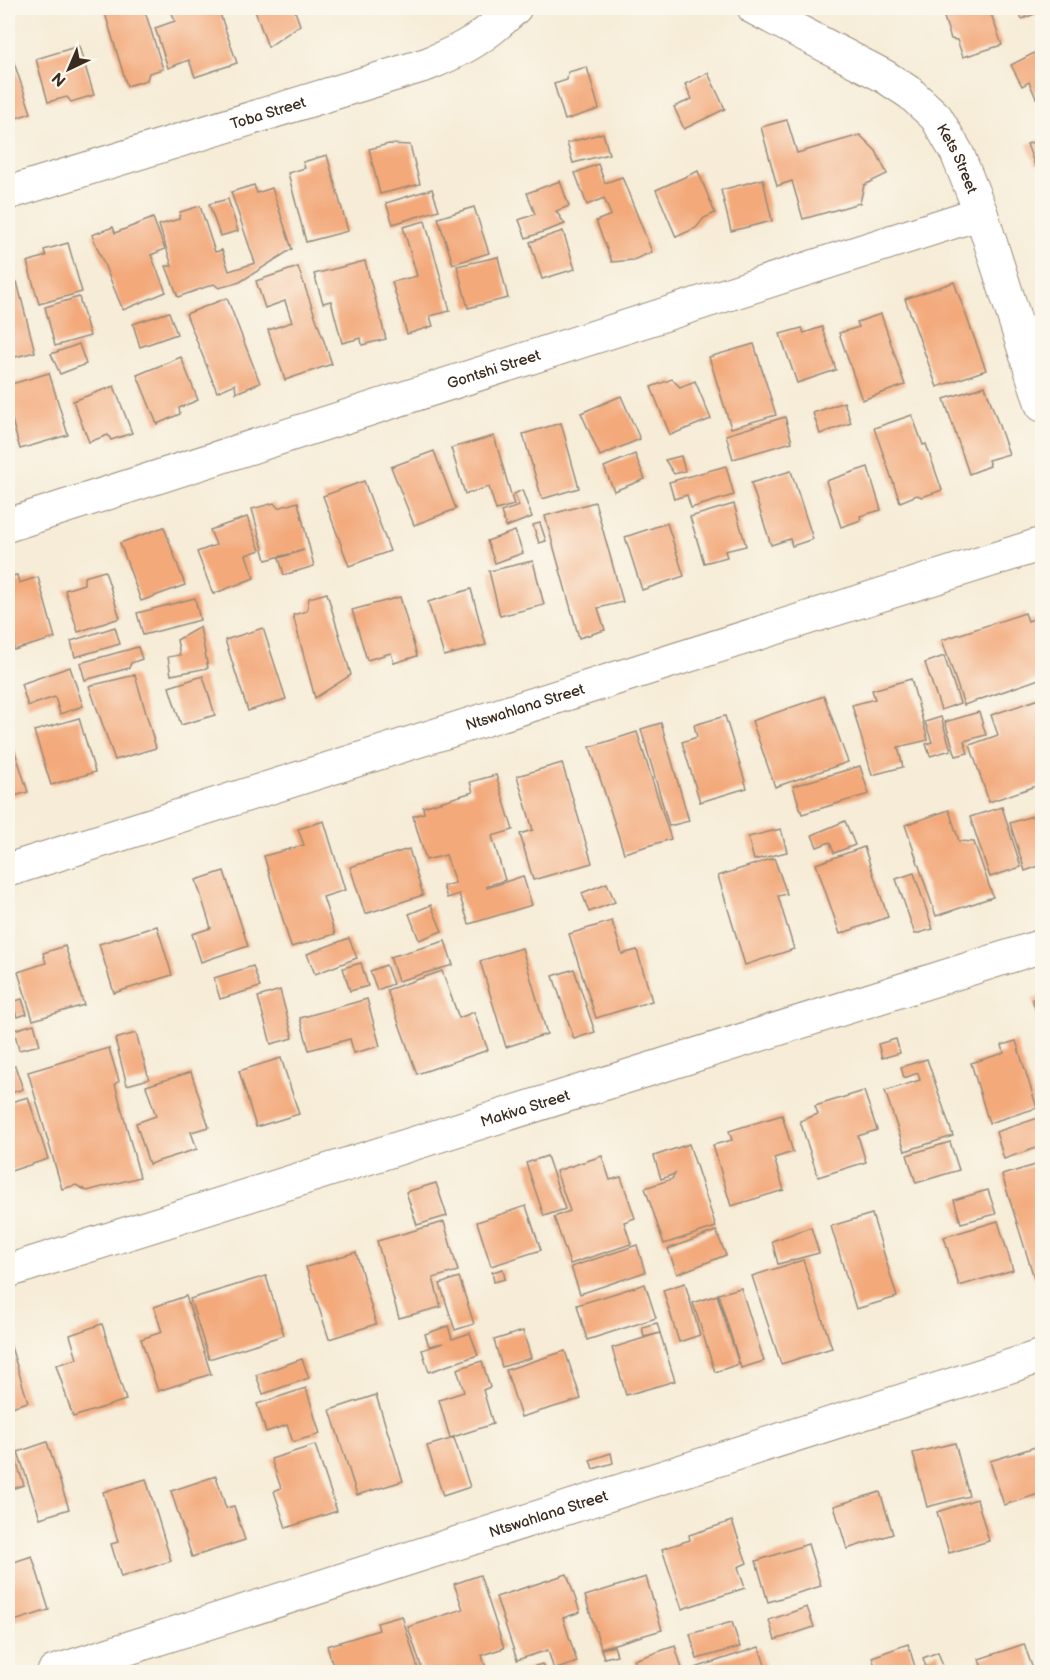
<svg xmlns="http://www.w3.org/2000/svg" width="1050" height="1680" font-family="'Balsamiq Sans',sans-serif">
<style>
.building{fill:#f3a97a}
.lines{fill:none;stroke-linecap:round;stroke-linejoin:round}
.minor-casing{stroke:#988b7a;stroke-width:35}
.minor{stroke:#fff;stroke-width:33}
.labels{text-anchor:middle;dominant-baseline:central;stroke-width:4.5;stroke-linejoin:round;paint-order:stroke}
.street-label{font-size:15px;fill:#3b2a1e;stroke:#fbf7ec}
</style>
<rect width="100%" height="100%" fill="#fbf7ec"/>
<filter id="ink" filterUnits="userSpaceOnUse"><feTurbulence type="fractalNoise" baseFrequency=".0167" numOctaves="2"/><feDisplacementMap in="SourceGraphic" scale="12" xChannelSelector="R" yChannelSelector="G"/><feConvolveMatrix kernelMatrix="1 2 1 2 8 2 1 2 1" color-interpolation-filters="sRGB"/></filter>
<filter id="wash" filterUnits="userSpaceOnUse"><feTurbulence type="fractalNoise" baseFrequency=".008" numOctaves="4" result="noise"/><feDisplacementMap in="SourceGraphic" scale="24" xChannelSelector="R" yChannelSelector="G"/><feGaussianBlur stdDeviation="1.35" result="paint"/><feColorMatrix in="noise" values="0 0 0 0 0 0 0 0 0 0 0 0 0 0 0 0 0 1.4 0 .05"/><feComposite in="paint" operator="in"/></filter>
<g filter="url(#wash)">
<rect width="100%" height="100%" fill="#f6ecd7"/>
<g id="blocks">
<!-- building -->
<g class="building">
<polygon points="113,8 144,8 163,69 149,73 147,80 127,86 104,10"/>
<polygon points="170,8 218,8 237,63 195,77 189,60 168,68 155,28 175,21"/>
<polygon points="254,8 294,8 300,25 268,47"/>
<polygon points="941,8 989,8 1002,45 963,57 957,40 951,39"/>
<polygon points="1017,8 1041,8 1042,11 1022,19"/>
<polygon points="8,45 31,113 16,118 13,124 8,126"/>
<polygon points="79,46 94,95 71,102 67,97 48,102 36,59"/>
<polygon points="1042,49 1042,95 1036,98 1029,82 1022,86 1011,65"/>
<polygon points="587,67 599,109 565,120 554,84 567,80 568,72"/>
<polygon points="708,73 725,109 684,129 674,107 692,99 685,84"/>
<polygon points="787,120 797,153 860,135 876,151 887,174 864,185 860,203 803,219 792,181 777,186 761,127"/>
<polygon points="603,133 609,154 573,163 567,143"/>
<polygon points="1042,139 1042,169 1040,164 1035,166 1027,144"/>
<polygon points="389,144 410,145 420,184 380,194 369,149"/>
<polygon points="327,155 348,231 306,242 288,173 305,168 303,162"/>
<polygon points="598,164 605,183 622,177 652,252 633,260 612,262 596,221 611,215 604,198 587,205 575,173"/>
<polygon points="698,171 715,213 704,218 696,228 676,237 656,190"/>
<polygon points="763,179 772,221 731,231 721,190"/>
<polygon points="560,181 569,206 556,211 565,224 526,238 519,220 535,214 527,193"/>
<polygon points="254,185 257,193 272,188 292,249 240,282 219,288 214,284 178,297 166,266 172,266 159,225 179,219 180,212 200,206 215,252 222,250 229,271 255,263 231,192"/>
<polygon points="432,189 439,210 393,224 386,203"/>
<polygon points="228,199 238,231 220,236 209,204"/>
<polygon points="474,207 489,253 453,264 438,218"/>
<polygon points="153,218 165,249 151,255 166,292 123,310 92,235 113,227 115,233"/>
<polygon points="425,221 450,311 430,316 433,326 407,334 392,282 417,276 403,227"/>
<polygon points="563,231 575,269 542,279 530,242"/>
<polygon points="68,243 82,292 39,304 27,262 46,256 44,250"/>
<polygon points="498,257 508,298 468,308 457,266"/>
<polygon points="365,261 386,339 362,345 361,338 342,343 331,301 323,303 314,274"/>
<polygon points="298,267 332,364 285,380 268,330 292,322 285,301 265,308 256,281"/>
<polygon points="17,282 35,352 15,357 9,334 8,335 8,285"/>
<polygon points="954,282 986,370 937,387 905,299"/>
<polygon points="79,297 90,336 55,346 45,307"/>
<polygon points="227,298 260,383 236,393 235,384 217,392 186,314"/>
<polygon points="169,312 177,334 140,347 133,324"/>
<polygon points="881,314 905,385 862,400 839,333 859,327 857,322"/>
<polygon points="822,327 836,370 797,383 780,334 802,328 804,333"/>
<polygon points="79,344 86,364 60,374 51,354"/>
<polygon points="754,344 776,415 731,428 709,357"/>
<polygon points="181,357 198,400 179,408 180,414 157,424 137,375"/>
<polygon points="49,373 68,435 20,449 8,406 8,385"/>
<polygon points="672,379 680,387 695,381 711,419 670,435 651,387"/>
<polygon points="114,386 132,433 111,440 108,435 89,442 73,401"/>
<polygon points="985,386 1009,454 988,460 990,466 969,474 944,399"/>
<polygon points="621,396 640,439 600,456 581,413"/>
<polygon points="844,402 851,423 820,434 813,413"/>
<polygon points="912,415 923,445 926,444 942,490 922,497 917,495 900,502 874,428"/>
<polygon points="785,417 792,442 733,459 726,435"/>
<polygon points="561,423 579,488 542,499 523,434"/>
<polygon points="494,436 514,505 496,510 489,487 465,494 451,448"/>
<polygon points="434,451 456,509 414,525 391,467"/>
<polygon points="635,454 645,479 614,491 604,467"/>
<polygon points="681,456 685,471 674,474 665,460"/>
<polygon points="726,466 734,495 691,508 687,495 674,499 669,482"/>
<polygon points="868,467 881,510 860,516 861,520 841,527 826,481"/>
<polygon points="791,471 813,539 792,546 790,539 771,545 751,483"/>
<polygon points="364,481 390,551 349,566 323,496"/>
<polygon points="522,490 532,517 506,527 501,512 519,506 514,494"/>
<polygon points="298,502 314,566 284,575 279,558 304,550 266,560 252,509 274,503 278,508"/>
<polygon points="595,502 623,602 598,608 605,630 579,638 545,516"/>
<polygon points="734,504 746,546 725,551 727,557 704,563 690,517"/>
<polygon points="247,517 260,550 246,555 254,578 213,594 197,552 216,545 210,530"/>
<polygon points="540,523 546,541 539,543 533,525"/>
<polygon points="667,523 684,576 642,590 625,537"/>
<polygon points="164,527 185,585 141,601 120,543"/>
<polygon points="515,531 523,553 495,563 487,541"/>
<polygon points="533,561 544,605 500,616 489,571"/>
<polygon points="105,571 120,618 78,632 65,590 84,584 84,577"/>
<polygon points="17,575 19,583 38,577 55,638 14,650 8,627 8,577"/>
<polygon points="471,589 486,645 444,656 428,602"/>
<polygon points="327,593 351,675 315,698 293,615 307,611 309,598"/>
<polygon points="400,597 417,656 394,663 391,653 367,660 352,610"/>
<polygon points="195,598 200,620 143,635 137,613"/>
<polygon points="1025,613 1028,621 1042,616 1042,678 964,705 942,640"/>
<polygon points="115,627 120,644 75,657 71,641"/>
<polygon points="200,627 208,668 171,675 168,657 180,655 177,640"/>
<polygon points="263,628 286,699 248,711 225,640"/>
<polygon points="138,647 142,659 131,663 129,668 85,680 80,663"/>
<polygon points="944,656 960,703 941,710 925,663"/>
<polygon points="70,667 83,706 60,714 55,697 28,706 21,684"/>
<polygon points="135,675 156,748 115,760 89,686"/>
<polygon points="203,676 215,715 181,725 169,687"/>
<polygon points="911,679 928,740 898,747 903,767 872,775 852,705 875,699 872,690"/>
<polygon points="824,696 848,762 775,787 752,721"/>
<polygon points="1042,698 1042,784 989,802 970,745 998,735 991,715"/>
<polygon points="979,712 986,735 964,741 968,753 956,756 945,722"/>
<polygon points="725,716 747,788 700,802 682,742 697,737 694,725"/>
<polygon points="941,717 951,750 930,756 926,744 932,742 925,722"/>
<polygon points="79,718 95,772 51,785 34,731"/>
<polygon points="661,723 689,821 669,826 641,729"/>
<polygon points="637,732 671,839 624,853 590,747"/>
<polygon points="10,736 28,792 8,798 8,737"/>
<polygon points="562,763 592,863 533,880 520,834 533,830 517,776"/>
<polygon points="860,766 869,794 802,814 793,786"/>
<polygon points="496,775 513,830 492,836 505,880 487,886 487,888 523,876 532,905 469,924 459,894 447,898 443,886 455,883 446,855 426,860 413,816 424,813 423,807 473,792 470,782"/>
<polygon points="1002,807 1021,867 990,877 970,817"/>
<polygon points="949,810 959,841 974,842 993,897 936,916 905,825"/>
<polygon points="1042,813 1042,865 1025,871 1010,823"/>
<polygon points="324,821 345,890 323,897 335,934 291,947 264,856 304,845 298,829"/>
<polygon points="845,821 855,845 834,853 830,842 817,847 812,835"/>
<polygon points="781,829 787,852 754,860 748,837"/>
<polygon points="864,847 888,917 840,934 816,864"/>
<polygon points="409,849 423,895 365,914 350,867"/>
<polygon points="774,858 787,894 778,896 794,949 745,965 718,876"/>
<polygon points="224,871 248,946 201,962 192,934 211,928 196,880"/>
<polygon points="914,873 933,929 915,934 896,879"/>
<polygon points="607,883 615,902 589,912 582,893"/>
<polygon points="431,905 442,931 419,940 409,914"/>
<polygon points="612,921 622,954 637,950 652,1001 596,1018 569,934"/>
<polygon points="157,926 172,975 114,993 99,944"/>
<polygon points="349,938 357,958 315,974 307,954"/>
<polygon points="445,941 453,965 398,981 390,957"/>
<polygon points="65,946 84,1005 33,1020 18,972 46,963 43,953"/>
<polygon points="522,948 547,1034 506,1047 480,961"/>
<polygon points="361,963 368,986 350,991 343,968"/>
<polygon points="386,965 393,984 377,990 370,971"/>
<polygon points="253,966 260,987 220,999 214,978"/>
<polygon points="574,969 595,1032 574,1039 553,976"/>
<polygon points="442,971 459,1018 474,1012 488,1050 417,1074 387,990"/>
<polygon points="280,990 293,1038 271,1044 258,997"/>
<polygon points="1042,996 1042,1030 1032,999"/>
<polygon points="22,999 27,1014 17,1017 12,1002"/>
<polygon points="367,999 380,1046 354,1053 350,1039 309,1050 300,1018"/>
<polygon points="34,1024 40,1045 19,1050 14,1030"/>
<polygon points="136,1033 149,1079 127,1085 115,1039"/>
<polygon points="896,1039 900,1053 882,1058 878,1044"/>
<polygon points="1016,1041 1037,1108 989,1123 971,1063 1004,1053 1002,1045"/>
<polygon points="109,1048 119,1081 115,1084 140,1177 87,1191 76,1185 62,1189 28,1072"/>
<polygon points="281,1058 299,1114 256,1127 239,1071"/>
<polygon points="927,1059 953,1136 905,1151 885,1091 920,1080 918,1073 904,1078 901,1067"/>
<polygon points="15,1066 23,1089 8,1094 8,1069"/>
<polygon points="191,1072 209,1127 191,1132 197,1149 149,1164 136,1123 156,1116 146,1086"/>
<polygon points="864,1091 877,1130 858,1136 866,1162 818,1177 800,1121 818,1114 815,1106"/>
<polygon points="28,1097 48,1159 8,1172 8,1103"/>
<polygon points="782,1115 793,1152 774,1158 784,1190 731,1206 713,1145 732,1140 729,1131"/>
<polygon points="1038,1118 1042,1132 1042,1146 1004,1159 996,1132"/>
<polygon points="950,1142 959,1170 916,1183 907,1155"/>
<polygon points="689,1144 716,1227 664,1244 645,1188 672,1179 675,1174 661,1179 654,1156"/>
<polygon points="547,1156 565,1209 544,1216 526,1163"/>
<polygon points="602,1156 610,1180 621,1177 635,1218 624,1222 631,1244 570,1264 554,1217 570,1211 556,1171"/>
<polygon points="1042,1163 1042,1279 1035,1281 1002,1175"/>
<polygon points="436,1183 447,1216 417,1225 406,1192"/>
<polygon points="988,1190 996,1214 961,1223 954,1200"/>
<polygon points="526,1206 541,1250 491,1266 477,1222"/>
<polygon points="872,1214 897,1297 856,1309 831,1226"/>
<polygon points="998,1221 1013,1270 959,1286 944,1237"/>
<polygon points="444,1222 458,1271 433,1278 441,1307 399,1318 377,1241"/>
<polygon points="811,1227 819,1253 778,1264 772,1241"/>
<polygon points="716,1231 726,1255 677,1274 668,1249"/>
<polygon points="637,1245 645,1272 580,1294 571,1267"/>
<polygon points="356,1252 376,1324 329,1339 306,1267"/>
<polygon points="803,1260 832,1348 781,1364 752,1276"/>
<polygon points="503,1269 505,1279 494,1282 492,1272"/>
<polygon points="266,1276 284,1335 209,1359 190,1299"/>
<polygon points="459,1277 474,1324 455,1330 440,1284"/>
<polygon points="685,1283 700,1335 679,1342 663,1290"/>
<polygon points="645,1284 656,1318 587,1340 577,1305"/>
<polygon points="741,1288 764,1361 741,1368 718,1294"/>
<polygon points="717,1295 739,1364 715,1372 693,1303"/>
<polygon points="186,1296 211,1374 158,1391 141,1339 162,1332 154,1307"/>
<polygon points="657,1323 660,1333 644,1337 642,1327"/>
<polygon points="102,1324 126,1400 73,1417 56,1365 77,1359 70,1335"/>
<polygon points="448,1326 452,1339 470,1333 478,1355 429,1372 422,1350 443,1343 429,1346 425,1334"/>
<polygon points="523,1331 531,1358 502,1367 494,1340"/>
<polygon points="660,1333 675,1381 626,1395 612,1348"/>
<polygon points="8,1337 28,1402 8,1408"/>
<polygon points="565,1351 581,1399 521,1417 506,1370"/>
<polygon points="302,1359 309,1378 263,1394 256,1375"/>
<polygon points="482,1361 490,1387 483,1390 493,1424 450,1438 439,1400 464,1392 457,1369"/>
<polygon points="306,1388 320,1434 293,1442 287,1425 266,1432 257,1404"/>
<polygon points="376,1395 403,1481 357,1495 330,1410"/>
<polygon points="8,1437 24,1485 8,1490"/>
<polygon points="454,1438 470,1487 443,1496 427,1446"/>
<polygon points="47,1442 69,1509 40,1518 18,1452"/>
<polygon points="955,1443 969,1496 927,1507 913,1453"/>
<polygon points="315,1445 337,1511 286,1528 274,1491 281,1488 271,1459"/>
<polygon points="1042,1445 1042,1493 1004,1505 990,1461"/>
<polygon points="611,1453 613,1463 593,1469 590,1460"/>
<polygon points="216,1476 226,1508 234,1506 245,1540 192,1557 171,1491"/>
<polygon points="146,1479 171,1561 121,1577 111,1544 118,1542 103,1492"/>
<polygon points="880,1492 893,1534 847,1549 834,1506"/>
<polygon points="977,1499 989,1541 949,1553 937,1512"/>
<polygon points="732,1521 747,1563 738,1567 745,1588 682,1609 662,1549 690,1540 689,1535"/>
<polygon points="808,1544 821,1586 768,1602 756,1561"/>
<polygon points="32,1556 49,1610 8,1623 8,1564"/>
<polygon points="567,1574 580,1612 563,1618 577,1662 554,1670 548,1650 517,1660 496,1597"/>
<polygon points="480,1575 504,1648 482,1655 487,1672 423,1672 408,1627 463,1609 454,1584"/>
<polygon points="646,1577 662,1630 601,1648 585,1596"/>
<polygon points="807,1607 814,1627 775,1640 769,1620"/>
<polygon points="402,1616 419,1672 335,1672 327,1646 379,1630 377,1623"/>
<polygon points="732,1622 740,1647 697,1659 690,1634"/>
<polygon points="908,1644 916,1670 926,1667 923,1658 938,1652 945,1672 877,1672 872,1657"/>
<polygon points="1024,1644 1034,1672 983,1672 979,1659"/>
<polygon points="614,1646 617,1655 604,1658 601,1649"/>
<polygon points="675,1646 682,1668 669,1672 639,1672 634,1660"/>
<polygon points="759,1647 766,1668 753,1672 693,1672 692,1669"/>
<polygon points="542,1664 545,1672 516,1672"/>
</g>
</g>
</g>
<g filter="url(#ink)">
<use href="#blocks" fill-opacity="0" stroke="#988b7a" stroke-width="1.5"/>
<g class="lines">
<defs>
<g id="minor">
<path id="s1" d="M754,8L884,76L910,93L936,117L957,153L981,213L1042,405"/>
<path id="s2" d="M8,193L428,64C465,49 486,36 515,8"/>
<path id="s3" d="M8,525L981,213"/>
<path id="s4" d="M8,870L1042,544"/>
<path id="s5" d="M8,1271L1042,946"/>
<path id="s6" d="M54,1672L1042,1356"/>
</g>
</defs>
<!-- minor casing -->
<use href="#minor" class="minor-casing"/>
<!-- minor -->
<use href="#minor" class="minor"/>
</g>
</g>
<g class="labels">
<!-- street labels -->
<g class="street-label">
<text stroke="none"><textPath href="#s2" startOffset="272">Toba Street</textPath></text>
<text stroke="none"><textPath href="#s1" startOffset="260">Kets Street</textPath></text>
<text stroke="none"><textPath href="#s3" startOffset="510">Gontshi Street</textPath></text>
<text stroke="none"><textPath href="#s4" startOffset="542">Ntswahlana Street</textPath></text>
<text stroke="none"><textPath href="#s5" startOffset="542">Makiva Street</textPath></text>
<text stroke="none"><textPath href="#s6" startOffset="519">Ntswahlana Street</textPath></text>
</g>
</g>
<!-- margin -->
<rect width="1050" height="1680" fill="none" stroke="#fbf7ec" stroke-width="30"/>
<!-- north arrow -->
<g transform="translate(69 69) rotate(224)" stroke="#fbf7ec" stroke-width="4.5" paint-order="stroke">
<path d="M0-4.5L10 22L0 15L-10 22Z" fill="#3b2a1e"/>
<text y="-9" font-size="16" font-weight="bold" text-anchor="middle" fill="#3b2a1e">N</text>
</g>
</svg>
